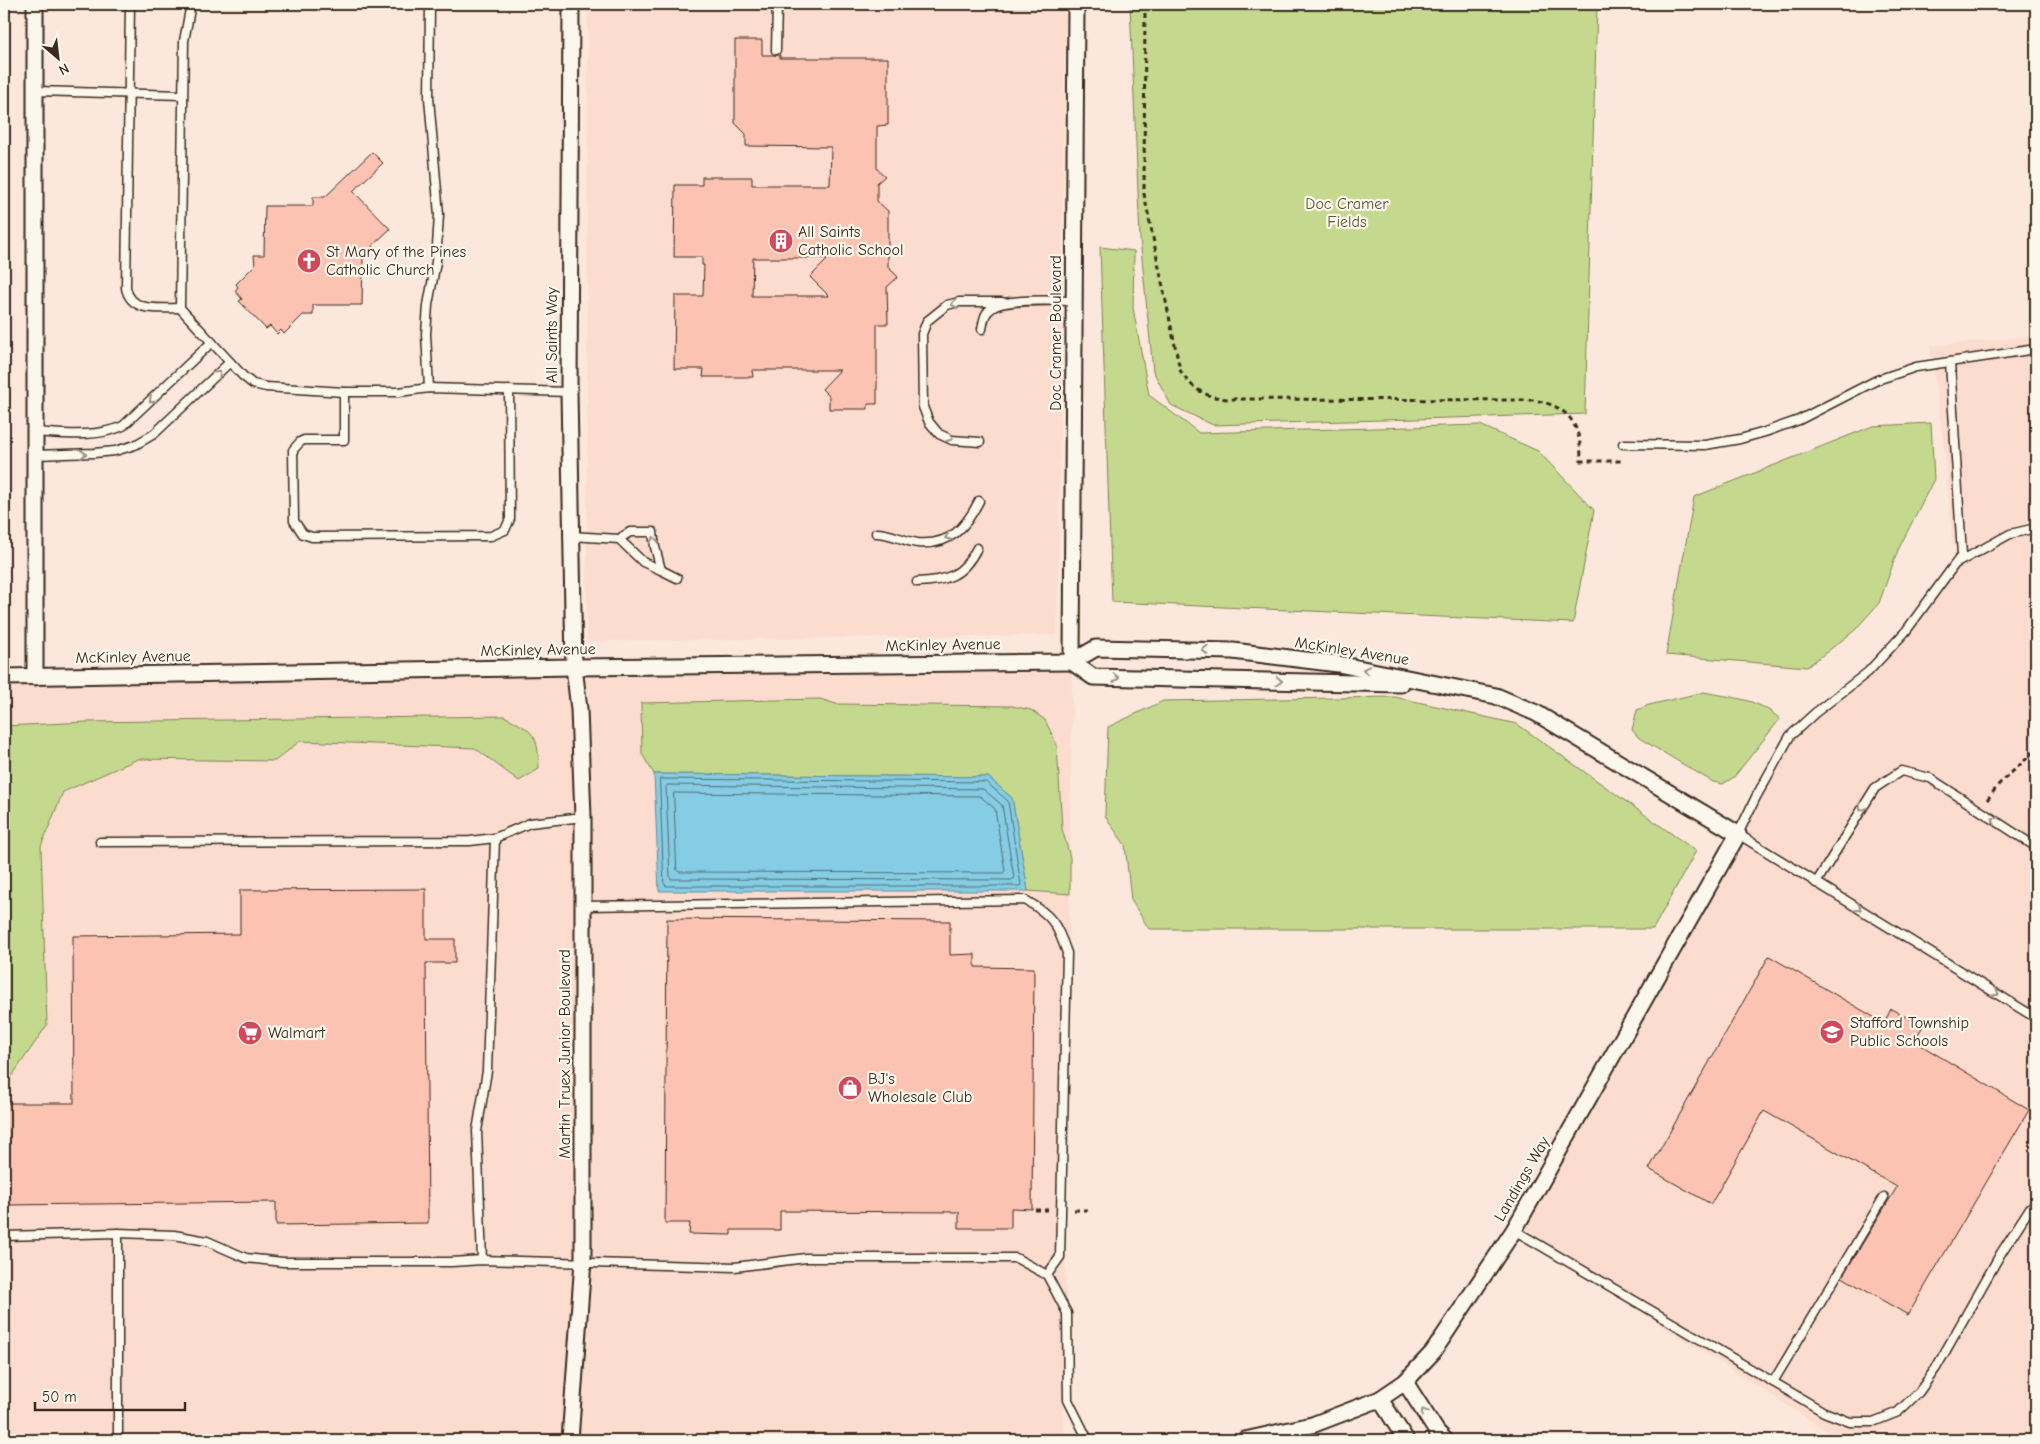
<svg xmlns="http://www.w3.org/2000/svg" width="2040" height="1444" font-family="'Comic Neue',sans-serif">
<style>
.built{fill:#fbdccf}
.green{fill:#c4d98e;stroke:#808256}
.water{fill:#84cde5;stroke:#678c95}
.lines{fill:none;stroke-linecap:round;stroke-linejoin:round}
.shore{stroke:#586b6e;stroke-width:1}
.building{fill:#fcc3b2;stroke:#3b2a1e;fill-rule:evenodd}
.service-casing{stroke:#3b2a1e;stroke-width:11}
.minor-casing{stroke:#3b2a1e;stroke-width:19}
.path{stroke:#3b2a1e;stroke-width:3;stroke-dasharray:5 4;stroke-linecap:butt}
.service{stroke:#fbf7ec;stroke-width:8}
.minor{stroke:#fbf7ec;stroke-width:15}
.oneway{stroke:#9b9085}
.labels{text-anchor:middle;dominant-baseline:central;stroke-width:4.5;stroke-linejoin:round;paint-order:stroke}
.park-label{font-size:16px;fill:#5d563a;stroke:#fbf7ec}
.poi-label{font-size:16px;fill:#3b2a1e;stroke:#fbf7ec;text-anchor:start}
.street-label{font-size:16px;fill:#3b2a1e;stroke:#fbf7ec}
</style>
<rect width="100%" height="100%" fill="#fbe7db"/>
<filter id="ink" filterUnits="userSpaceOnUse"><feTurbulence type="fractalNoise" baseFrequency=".02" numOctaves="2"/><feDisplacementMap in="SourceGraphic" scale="10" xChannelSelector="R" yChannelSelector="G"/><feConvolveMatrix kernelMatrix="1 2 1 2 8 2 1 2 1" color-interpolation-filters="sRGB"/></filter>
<g filter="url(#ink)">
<!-- built -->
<g class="built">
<polygon points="588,4 1065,4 1057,635 587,641"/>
<polygon points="2036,336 2036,1440 1841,1440 1514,1230 1790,736 1892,646 1964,552 1953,545 1944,445 1930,346"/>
<polygon points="1072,662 1064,1440 4,1440 4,674"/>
</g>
<!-- green -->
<g class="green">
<polygon points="1130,4 1597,4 1585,414 1213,425 1171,405 1153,371 1140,238"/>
<polygon points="1100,247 1134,251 1133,308 1149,395 1199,433 1480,425 1538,451 1594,510 1573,623 1112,602"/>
<polygon points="1931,423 1934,479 1898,550 1879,603 1854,631 1807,667 1666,655 1694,497 1873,426"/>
<path d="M1704,692C1733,698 1757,698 1780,719L1734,777L1723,784L1713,782L1639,738L1632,730L1637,710L1649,705Z"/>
<polygon points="1395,697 1517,724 1696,851 1653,929 1149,929 1131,900 1125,845 1105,816 1108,727 1163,701"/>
<polygon points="820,699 836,704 1012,706 1031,710 1045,720 1057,745 1062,829 1070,857 1070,894 1028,891 1012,798 988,777 654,774 642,754 641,703"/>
<path d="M504,716C535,732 538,734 539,769L519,781L475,748L300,741L275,761L138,759L63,792L41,846L47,1025L12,1076L4,1081V726L87,722Z"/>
</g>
<!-- water -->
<polygon class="water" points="654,774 988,777 1012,798 1028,891 659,891"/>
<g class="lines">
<!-- shore -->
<g class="shore">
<polygon points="660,779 986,782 1008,801 1021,885 1019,886 666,886 664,883"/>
<polygon points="668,785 983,789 1002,805 1014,878 1012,880 671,879 670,877 666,788"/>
<polygon points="674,793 980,796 995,809 1005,871 1003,873 679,872 677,870"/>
</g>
</g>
<!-- building -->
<g class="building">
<path d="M735,40H762V55H780V58H888V125L877,126V169L885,176L877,183V201L888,211V267L898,277L887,287L888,324H877V404H868V409H829V396L822,389L840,370H752L753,377H703L704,369H674L675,296H703L704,265H702V257H674L675,185H702V177H752V185H830L831,147L746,146V134L735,123ZM753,258H829L810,277L829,296H752Z"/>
<polygon points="372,152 383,163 353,191 390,229 372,246 372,256 363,256 362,305 313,305 313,315 303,315 284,334 281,330 277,334 270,326 266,329 239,301 242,299 235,291 238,287 236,284 255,265 254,255 264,255 265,206 313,206 313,197 325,197"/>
<polygon points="426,889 426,939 455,939 455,963 426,963 428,1223 276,1225 276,1202 4,1205 4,1103 74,1103 73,936 240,934 240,890"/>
<polygon points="667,919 950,921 950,955 975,954 975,967 1034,968 1032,1209 1011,1208 1011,1228 959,1228 959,1212 780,1211 780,1230 731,1230 731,1235 689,1234 690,1223 665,1223"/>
<polygon points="1769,956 1884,1023 1891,1009 1923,1026 1914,1041 2029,1110 1908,1315 1842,1277 1897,1187 1764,1111 1711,1204 1649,1169"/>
</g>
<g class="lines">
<defs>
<g id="service">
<path d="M130,4L126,288C131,313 159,308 180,308"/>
<polyline points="191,4 184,41 180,308 243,376 253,384 266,387 344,392 399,392 429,388 569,392"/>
<polyline points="776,50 777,4"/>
<polyline points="35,91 182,95"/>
<path d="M982,329C984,320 984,313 992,308C1005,298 1055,301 1073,301"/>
<polyline points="1950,362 1962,555 1956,563"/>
<polyline points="429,388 426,334 428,305 436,262 439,215 429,98 430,4"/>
<polyline points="344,392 344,440 304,440 300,442 293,450 294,521 303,534 312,537 491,536 505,530 510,519 509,390"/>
<path d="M35,432C65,434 95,438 123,426L212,342"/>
<polyline points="980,442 952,440 939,434 929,422 923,407 922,334 927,321 947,305 959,302 1002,302"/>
<polyline points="1623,444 1705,445 1740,439 1765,432 1799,420 1877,380 1916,367 2036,349"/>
<polyline points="35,455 94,453 115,451 135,445 154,434 230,362"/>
<polyline points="2036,528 2010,534 1955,564 1906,631 1868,672 1815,713 1790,736 1756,797 1738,834 2036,1018"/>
<path d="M876,533C891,533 903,541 918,543C950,546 966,527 979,501"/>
<polyline points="571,536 619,539 630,532 653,532 655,547 661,570 643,562 619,539"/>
<polyline points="661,570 677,578"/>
<path d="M917,582C947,581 963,576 977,548"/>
<polyline points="100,842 470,841 495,838 530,823 583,817"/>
<polyline points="1816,883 1875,788 1901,771 1930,778 2036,847"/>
<path d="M582,906L1025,900C1052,915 1057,924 1067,953L1060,1257L1047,1275"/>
<polyline points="1514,1230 1824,1412 1850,1422 1873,1422 1898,1412 1919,1392 1936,1368 2001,1253 2030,1208 2036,1203"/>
<polyline points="118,1233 118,1440"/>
<polyline points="4,1236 118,1233 174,1235 207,1241 246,1258 283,1262 452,1262 482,1260 735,1267 806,1258 1016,1258 1047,1275 1067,1313 1068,1400 1088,1440"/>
<polyline points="482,1260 477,1131 487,1071 495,838"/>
<polyline points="1773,1382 1884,1197"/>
</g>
<g id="minor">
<polyline points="1072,662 1076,4"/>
<polyline points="1072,662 1093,677 1401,684"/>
<polyline points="4,677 574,667 1072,662 1096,648 1233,651 1338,664 1496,696 1536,713 1738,834 1514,1230 1433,1352 1405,1382 1380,1399 1312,1425 1245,1440"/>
<polyline points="35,677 35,4"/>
<polyline points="1405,1382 1437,1432 1445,1440"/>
<polyline points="1380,1399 1406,1440"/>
<polyline points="570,1440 583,1261 583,817 579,709 574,667 569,392 571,4"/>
</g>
</defs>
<!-- service casing -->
<use href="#service" class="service-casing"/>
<!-- minor casing -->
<use href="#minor" class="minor-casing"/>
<!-- path -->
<g class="path">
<path d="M1145,4L1144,194L1180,370C1191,389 1206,397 1227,399L1533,400C1569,406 1581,424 1581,461H1623"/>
<polyline points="1987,800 1999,784 2036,750"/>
<polyline points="1035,1210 1048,1210"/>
<polyline points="1074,1210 1088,1210"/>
</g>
<!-- service -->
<use href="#service" class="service"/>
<!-- minor -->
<use href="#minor" class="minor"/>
</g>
<!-- one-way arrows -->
<defs><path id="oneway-chevron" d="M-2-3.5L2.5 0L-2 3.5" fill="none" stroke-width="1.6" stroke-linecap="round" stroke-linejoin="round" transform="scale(1.25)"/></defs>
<g class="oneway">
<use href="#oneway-chevron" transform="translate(954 304) rotate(168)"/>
<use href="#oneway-chevron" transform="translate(218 374) rotate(-43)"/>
<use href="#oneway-chevron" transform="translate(152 400) rotate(136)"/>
<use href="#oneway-chevron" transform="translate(950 438) rotate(21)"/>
<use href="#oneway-chevron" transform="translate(83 454) rotate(-2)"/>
<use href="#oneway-chevron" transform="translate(948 537) rotate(156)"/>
<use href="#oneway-chevron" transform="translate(654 540) rotate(-97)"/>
<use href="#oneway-chevron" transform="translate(1205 650) rotate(-178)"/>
<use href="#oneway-chevron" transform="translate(1366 670) rotate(-169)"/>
<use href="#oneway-chevron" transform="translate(1116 678) rotate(2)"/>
<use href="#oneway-chevron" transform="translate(1279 681) rotate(2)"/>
<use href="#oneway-chevron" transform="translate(1862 808) rotate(122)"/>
<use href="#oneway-chevron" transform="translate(1995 820) rotate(-147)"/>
<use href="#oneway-chevron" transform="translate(1858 908) rotate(32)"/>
<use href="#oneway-chevron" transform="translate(1996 993) rotate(32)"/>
<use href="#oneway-chevron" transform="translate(1424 1412) rotate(-123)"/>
</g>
</g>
<!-- icons -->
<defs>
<symbol id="building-disc" viewBox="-11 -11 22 22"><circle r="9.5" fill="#d1495b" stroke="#fbf7ec"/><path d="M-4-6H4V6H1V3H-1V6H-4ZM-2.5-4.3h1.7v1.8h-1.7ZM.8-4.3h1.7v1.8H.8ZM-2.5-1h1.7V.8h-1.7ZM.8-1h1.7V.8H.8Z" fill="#fff"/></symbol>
<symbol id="church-disc" viewBox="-11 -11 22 22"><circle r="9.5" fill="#d1495b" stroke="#fbf7ec"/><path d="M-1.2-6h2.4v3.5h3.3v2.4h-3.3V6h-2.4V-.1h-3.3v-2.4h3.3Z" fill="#fff"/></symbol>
<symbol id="school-disc" viewBox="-11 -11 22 22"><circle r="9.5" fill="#d1495b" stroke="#fbf7ec"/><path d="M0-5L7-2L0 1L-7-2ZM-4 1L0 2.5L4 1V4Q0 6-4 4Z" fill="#fff"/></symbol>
<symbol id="supermarket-disc" viewBox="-11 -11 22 22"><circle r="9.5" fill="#d1495b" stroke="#fbf7ec"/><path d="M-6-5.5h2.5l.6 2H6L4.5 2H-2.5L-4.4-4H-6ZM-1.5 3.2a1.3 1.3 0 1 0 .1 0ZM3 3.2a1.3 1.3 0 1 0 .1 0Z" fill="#fff"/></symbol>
<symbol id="shop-disc" viewBox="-11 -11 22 22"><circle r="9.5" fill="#d1495b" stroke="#fbf7ec"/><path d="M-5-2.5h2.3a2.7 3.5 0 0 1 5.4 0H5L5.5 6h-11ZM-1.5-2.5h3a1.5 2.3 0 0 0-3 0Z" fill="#fff"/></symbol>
</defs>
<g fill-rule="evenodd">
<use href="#building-disc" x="767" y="227" width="28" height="28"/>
<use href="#church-disc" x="295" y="247" width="28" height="28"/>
<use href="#school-disc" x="1818" y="1018" width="28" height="28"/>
<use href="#supermarket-disc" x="236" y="1019" width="28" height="28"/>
<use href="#shop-disc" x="836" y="1074" width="28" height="28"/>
</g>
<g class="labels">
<!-- park labels -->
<g class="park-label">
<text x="1347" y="204">Doc Cramer<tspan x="1347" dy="18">Fields</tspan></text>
</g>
<!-- poi labels -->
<g class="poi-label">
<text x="798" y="232">All Saints<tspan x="798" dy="18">Catholic School</tspan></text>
<text x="326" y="252">St Mary of the Pines<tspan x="326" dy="18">Catholic Church</tspan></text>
<text x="1850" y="1023">Stafford Township<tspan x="1850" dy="18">Public Schools</tspan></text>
<text x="268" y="1033">Walmart</text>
<text x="868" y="1079">BJ's<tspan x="868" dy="18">Wholesale Club</tspan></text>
</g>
<!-- street labels -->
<g class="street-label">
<text transform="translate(1056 333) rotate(-90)">Doc Cramer Boulevard</text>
<text transform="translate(552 335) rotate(-90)">All Saints Way</text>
<text transform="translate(943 645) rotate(-1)">McKinley Avenue</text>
<text transform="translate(538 650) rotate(-1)">McKinley Avenue</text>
<text transform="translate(1352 651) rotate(9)">McKinley Avenue</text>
<text transform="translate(133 657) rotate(-1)">McKinley Avenue</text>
<text transform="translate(565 1054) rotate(-90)">Martin Truex Junior Boulevard</text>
<text transform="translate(1522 1179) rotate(-60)">Landings Way</text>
</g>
</g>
<!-- margin -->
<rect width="2040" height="1444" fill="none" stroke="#fbf7ec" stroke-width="20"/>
<rect x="10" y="10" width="2020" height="1424" fill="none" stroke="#3b2a1e" stroke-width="2" filter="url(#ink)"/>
<!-- north arrow -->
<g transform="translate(58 58) rotate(152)" stroke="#fbf7ec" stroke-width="4" paint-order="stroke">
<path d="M0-4L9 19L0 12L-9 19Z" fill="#3b2a1e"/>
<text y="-8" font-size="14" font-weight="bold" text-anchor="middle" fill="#3b2a1e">N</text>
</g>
<!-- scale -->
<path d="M35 1402v8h150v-8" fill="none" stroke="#3b2a1e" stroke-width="2.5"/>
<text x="42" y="1402" font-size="15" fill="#3b2a1e" stroke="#fbf7ec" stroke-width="4" paint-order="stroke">50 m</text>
</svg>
